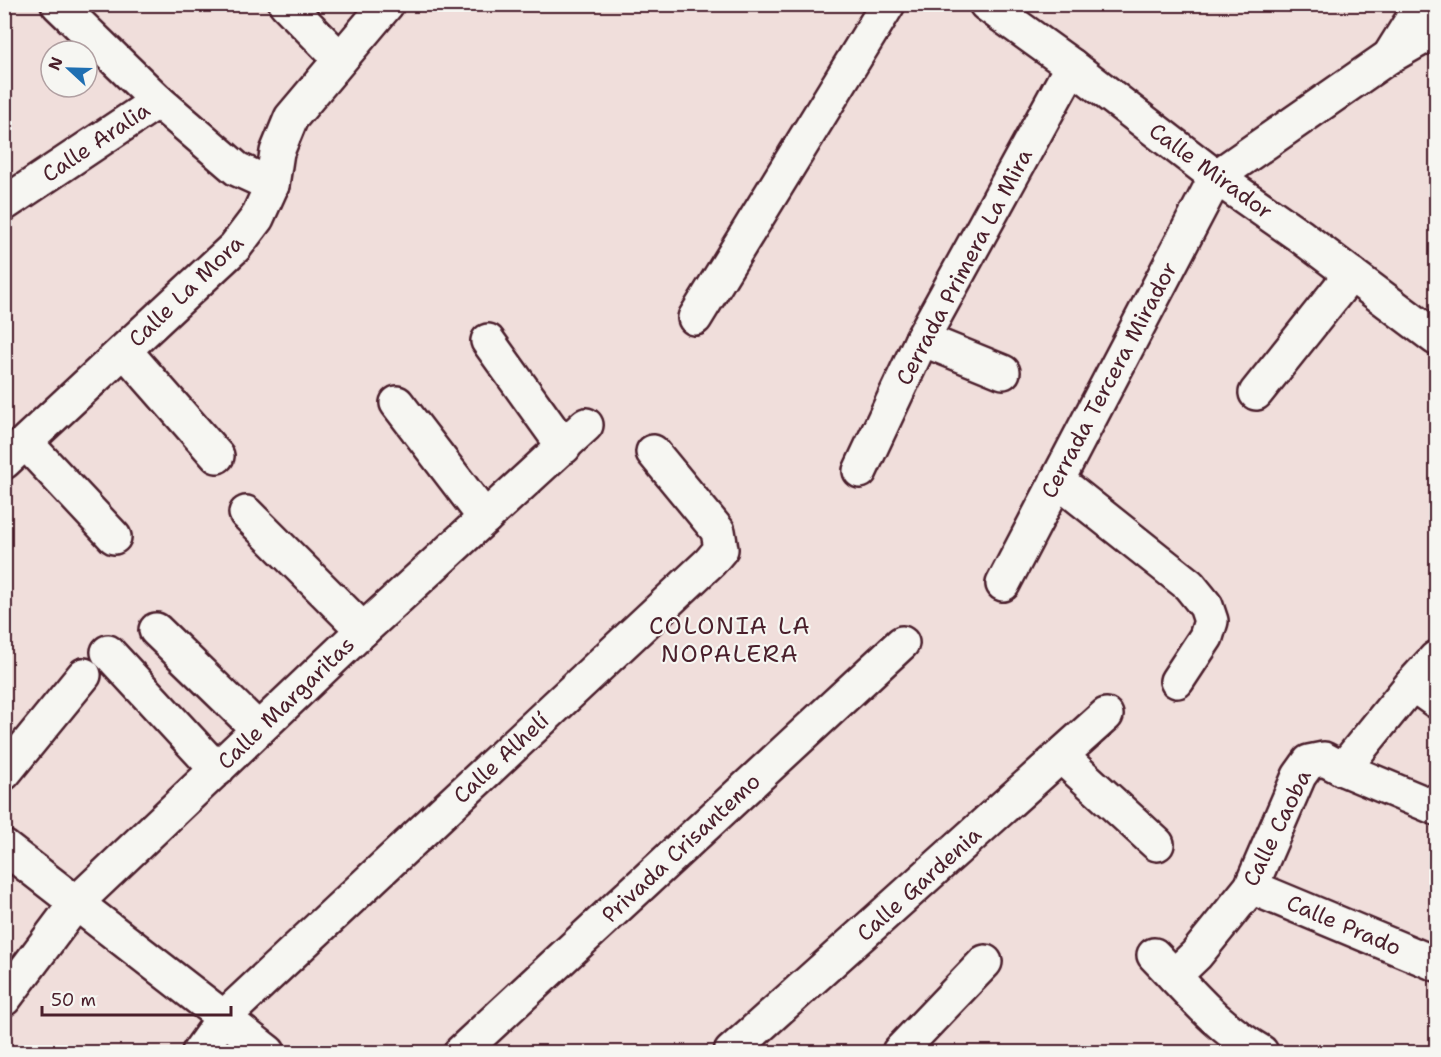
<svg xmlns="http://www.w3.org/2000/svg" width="1441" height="1057" font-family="'Shantell Sans',sans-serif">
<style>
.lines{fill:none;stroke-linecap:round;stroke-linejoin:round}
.minor-casing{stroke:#4a1f2b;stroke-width:38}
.minor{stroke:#f6f6f2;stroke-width:33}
.labels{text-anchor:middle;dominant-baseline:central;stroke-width:4.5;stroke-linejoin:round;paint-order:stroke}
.street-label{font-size:22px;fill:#4a1f2b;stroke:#f6f6f2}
.neighbourhood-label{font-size:24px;letter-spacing:1.5px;fill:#4a1f2b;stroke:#f6f6f2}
</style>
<rect width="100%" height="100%" fill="#f0dedb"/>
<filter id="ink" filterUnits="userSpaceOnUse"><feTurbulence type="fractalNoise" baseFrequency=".0167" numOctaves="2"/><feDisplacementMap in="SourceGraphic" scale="12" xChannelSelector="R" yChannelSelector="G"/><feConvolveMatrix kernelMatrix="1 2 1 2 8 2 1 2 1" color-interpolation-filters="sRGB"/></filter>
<g filter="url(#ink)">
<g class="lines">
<defs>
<g id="minor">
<polyline points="58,4 158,101 237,169 272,185"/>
<polyline points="286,4 340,59"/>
<polyline points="986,4 1072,66 1216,177 1299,235 1436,338"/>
<polyline points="1392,52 1422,4"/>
<polyline points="4,204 158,101"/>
<polyline points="695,318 888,4"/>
<polyline points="922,339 1003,372"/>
<polyline points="488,341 564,447"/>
<polyline points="125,351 217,456"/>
<polyline points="1256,393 1351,274"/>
<polyline points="397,403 485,518"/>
<polyline points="26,443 114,537"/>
<polyline points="4,462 235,247 257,218 272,185 277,152 291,118 387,4"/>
<polyline points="860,471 922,339 1072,66"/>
<polyline points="1057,480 1189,585 1206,606 1211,621 1206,637 1177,681"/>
<polyline points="246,513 363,630"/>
<polyline points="1003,584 1216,177 1387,58 1436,30"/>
<polyline points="156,630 258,729"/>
<polyline points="108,652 217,770"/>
<polyline points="1412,684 1436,701"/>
<polyline points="1061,756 1157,844"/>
<polyline points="1343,769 1436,808"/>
<polyline points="4,773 84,675"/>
<polyline points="4,847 268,1052"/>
<polyline points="1251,887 1436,964"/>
<path d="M1154,955C1190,992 1216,1026 1261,1052"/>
<polyline points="1174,976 1196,955 1251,887 1299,776 1309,762 1324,759 1343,769 1412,684 1436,658"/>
<polyline points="4,999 76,903 363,630 586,425"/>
<polyline points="199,1052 224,1017 710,562 721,549 718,531 653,452"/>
<polyline points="461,1052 902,643"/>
<polyline points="731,1052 1106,715"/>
<polyline points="899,1052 985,962"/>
</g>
</defs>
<!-- minor casing -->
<use href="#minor" class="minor-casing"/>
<!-- minor -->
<use href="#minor" class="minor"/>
</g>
</g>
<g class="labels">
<!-- street labels -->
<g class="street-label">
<text transform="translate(96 142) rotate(-34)">Calle Aralia</text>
<text transform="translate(1211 171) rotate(36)">Calle Mirador</text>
<text transform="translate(964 267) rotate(-62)">Cerrada Primera La Mira</text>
<text transform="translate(186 291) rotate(-44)">Calle La Mora</text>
<text transform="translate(1109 380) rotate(-62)">Cerrada Tercera Mirador</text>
<text transform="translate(286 703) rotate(-44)">Calle Margaritas</text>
<text transform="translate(501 758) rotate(-43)">Calle Alhelí</text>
<text transform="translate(1277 828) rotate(-64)">Calle Caoba</text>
<text transform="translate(681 848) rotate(-43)">Privada Crisantemo</text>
<text transform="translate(919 884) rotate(-42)">Calle Gardenia</text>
<text transform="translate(1344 925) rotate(23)">Calle Prado</text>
</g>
<!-- neighbourhood labels -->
<g class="neighbourhood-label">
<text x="730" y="626">COLONIA LA<tspan x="730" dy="28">NOPALERA</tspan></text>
</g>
</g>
<!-- margin -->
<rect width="1441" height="1057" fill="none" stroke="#f6f6f2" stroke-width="24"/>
<rect x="12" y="12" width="1417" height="1033" fill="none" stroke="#4a1f2b" stroke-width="2" filter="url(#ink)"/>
<!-- north arrow -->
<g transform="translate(69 69) rotate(292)"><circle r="28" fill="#f6f6f2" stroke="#b1a0a2" stroke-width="1.5"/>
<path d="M0-4.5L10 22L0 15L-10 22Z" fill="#1f6fb2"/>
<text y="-9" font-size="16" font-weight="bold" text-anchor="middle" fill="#4a1f2b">N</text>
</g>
<!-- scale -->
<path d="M42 1006v9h189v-9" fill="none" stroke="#4a1f2b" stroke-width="3"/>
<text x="51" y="1006" font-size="18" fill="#4a1f2b" stroke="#f6f6f2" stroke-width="4.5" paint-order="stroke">50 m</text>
</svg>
